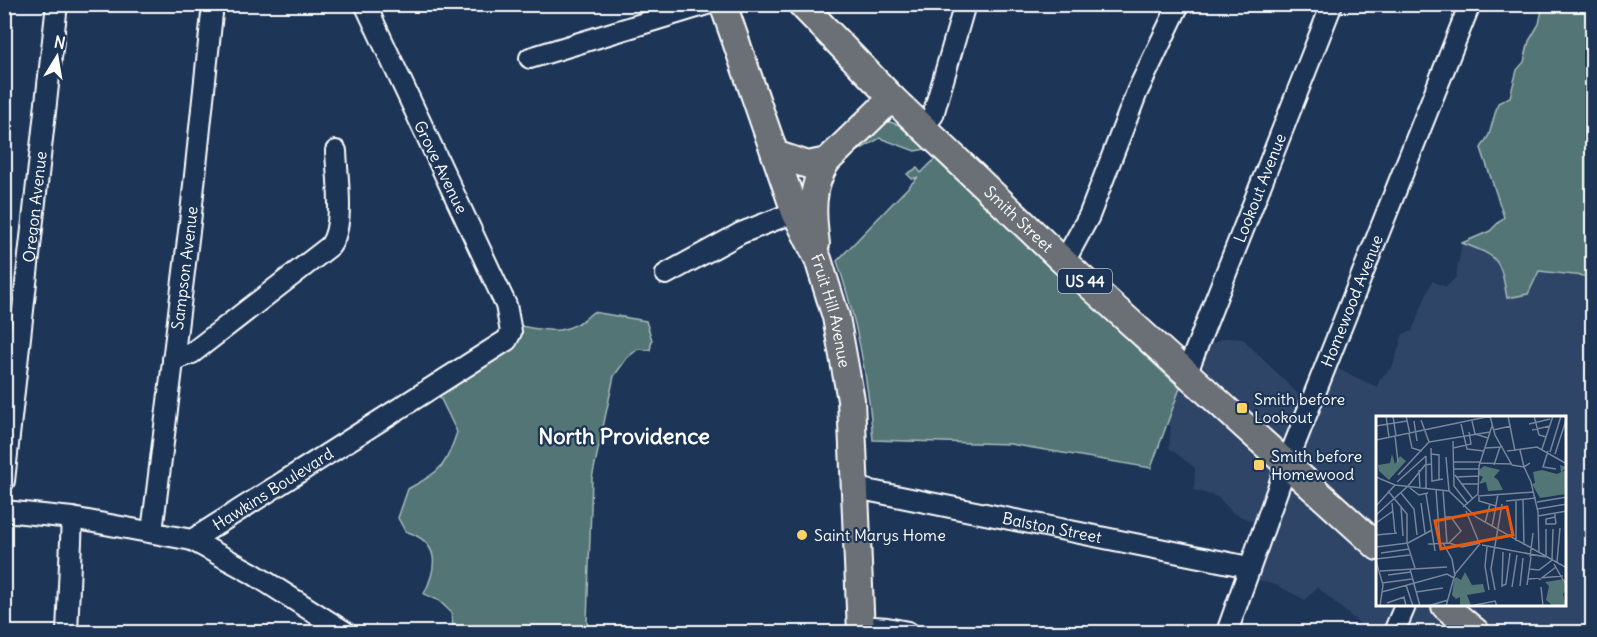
<svg xmlns="http://www.w3.org/2000/svg" width="1597" height="637" font-family="Delius,sans-serif">
<style>
.built{fill:#2e4568;fill-rule:evenodd}
.green{fill:#527576;stroke:#a8baba;stroke-width:1.5}
.lines{fill:none;stroke-linecap:round;stroke-linejoin:round}
.minor-casing{stroke:#fff;stroke-width:24}
.major-casing{stroke:#fff;stroke-width:30}
.minor{stroke:#1d3557;stroke-width:20}
.major{stroke:#6a7074;stroke-width:26}
.poi-dot{fill:#ffd166;stroke:#1d3557;stroke-width:2}
.labels{text-anchor:middle;dominant-baseline:central;stroke-width:4.5;stroke-linejoin:round;paint-order:stroke}
.shield{fill:#1d3557;stroke:#bbc2cd;stroke-width:1.5}
.shield-label{font-size:15px;font-weight:bold;fill:#fff}
.street-label{font-size:16px;fill:#fff;stroke:#1d3557}
.poi-label{font-size:16px;fill:#fff;stroke:#1d3557;text-anchor:start}
.district-label{font-size:22px;font-weight:bold;fill:#fff;stroke:#1d3557}
.inset-road{fill:none;stroke:#77869a;stroke-width:1.5}
.view{fill:#e8590c;fill-opacity:0.15;stroke:#e8590c;stroke-width:3}
.inset-edge{fill:none;stroke:#fff;stroke-width:3}
</style>
<rect width="100%" height="100%" fill="#1d3557"/>
<filter id="ink" filterUnits="userSpaceOnUse"><feTurbulence type="fractalNoise" baseFrequency=".0167" numOctaves="2"/><feDisplacementMap in="SourceGraphic" scale="12" xChannelSelector="R" yChannelSelector="G"/><feConvolveMatrix kernelMatrix="1 2 1 2 8 2 1 2 1" color-interpolation-filters="sRGB"/></filter>
<g filter="url(#ink)">
<!-- built -->
<path class="built" d="M1462,243L1488,253L1528,294L1539,271L1592,277V632H1366L1361,625L1317,587L1305,600L1276,585L1247,577L1260,525L1233,513L1218,497L1194,490L1195,468L1169,448L1171,427L1163,415L1164,405L1186,377L1194,351L1225,338L1243,339L1302,398L1300,426L1329,365L1377,387L1380,379L1393,366L1403,334L1412,331L1432,281L1446,287L1456,277ZM1378,418H1566V606H1378Z"/>
<!-- green -->
<g class="green">
<path d="M1543,5H1592V277L1539,271L1528,294L1507,298C1500,259 1500,257 1462,243L1490,231L1504,217L1481,148L1489,135L1498,103L1510,97L1517,70L1524,62L1529,41L1539,24Z"/>
<polygon points="890,122 899,125 925,149 915,151 880,138 847,157 881,123"/>
<path d="M935,159L1180,388L1151,468L1010,444L873,440C868,378 857,320 837,261L918,177L912,179L907,174L917,168L921,173Z"/>
<path d="M593,312L646,321L652,340L650,350L638,349L627,358L614,376L592,478L587,622L589,632H453L452,613L438,600L424,594C438,566 440,542 405,531L398,518L408,489C441,470 445,469 457,432L437,391L502,347L510,324C545,330 565,339 593,312Z"/>
</g>
<g class="lines">
<defs>
<g id="minor">
<polyline points="530,58 707,4"/>
<polyline points="922,128 933,115 965,4"/>
<polyline points="1064,262 1089,216 1137,92 1179,4"/>
<polyline points="666,274 741,233 795,212"/>
<path d="M173,360L192,353L330,246C345,226 337,177 336,151"/>
<path id="s1" d="M1187,372L1332,4"/>
<path id="s2" d="M4,481L57,4"/>
<path id="s3" d="M856,488L1249,567"/>
<path id="s4" d="M4,511L72,518L192,540L507,340L511,332L506,305L365,4"/>
<path id="s5" d="M152,532L190,223L213,4"/>
<polyline points="192,540 252,573 345,632"/>
<polyline points="860,626 887,628 908,632"/>
<polyline points="67,632 72,518"/>
<path id="s6" d="M1227,632L1287,463L1470,4"/>
<polyline points="1394,632 1405,606"/>
</g>
<g id="major">
<path id="s7" d="M723,4L795,212L818,259L836,317L851,400L861,632"/>
<path id="s8" d="M801,4L892,98L1064,262L1378,547"/>
<polyline points="775,154 808,165 827,161 892,98"/>
<path d="M816,244C812,214 810,187 827,161"/>
<polyline points="1445,606 1476,632"/>
</g>
</defs>
<!-- minor casing -->
<use href="#minor" class="minor-casing"/>
<!-- major casing -->
<use href="#major" class="major-casing"/>
<!-- minor -->
<use href="#minor" class="minor"/>
<!-- major -->
<use href="#major" class="major"/>
</g>
</g>
<!-- markers -->
<g class="poi-dot">
<rect x="1236" y="402" width="12" height="12" rx="3"/>
<rect x="1253" y="459" width="12" height="12" rx="3"/>
<circle cx="802" cy="535" r="6"/>
</g>
<g class="labels">
<!-- shield labels -->
<rect class="shield" x="1058" y="269" width="54" height="24" rx="4.5"/>
<g class="shield-label">
<text x="1085" y="281">US 44</text>
</g>
<!-- street labels -->
<g class="street-label">
<text transform="translate(441 167) rotate(64)">Grove Avenue</text>
<text stroke="none"><textPath href="#s1" startOffset="198">Lookout Avenue</textPath></text>
<text stroke="none"><textPath href="#s2" startOffset="276">Oregon Avenue</textPath></text>
<text stroke="none"><textPath href="#s8" startOffset="306">Smith Street</textPath></text>
<text stroke="none"><textPath href="#s5" startOffset="266">Sampson Avenue</textPath></text>
<text stroke="none"><textPath href="#s6" startOffset="354">Homewood Avenue</textPath></text>
<text stroke="none"><textPath href="#s7" startOffset="326">Fruit Hill Avenue</textPath></text>
<text stroke="none"><textPath href="#s4" startOffset="286">Hawkins Boulevard</textPath></text>
<text stroke="none"><textPath href="#s3" startOffset="200">Balston Street</textPath></text>
</g>
<!-- poi labels -->
<g class="poi-label">
<text x="1254" y="399">Smith before<tspan x="1254" dy="18">Lookout</tspan></text>
<text x="1271" y="456">Smith before<tspan x="1271" dy="18">Homewood</tspan></text>
<text x="814" y="535">Saint Marys Home</text>
</g>
<!-- district labels -->
<g class="district-label">
<text x="624" y="436">North Providence</text>
</g>
</g>
<!-- overview -->
<g transform="translate(1376 416)">
<rect width="190" height="190" fill="#1d3557"/>
<path d="M16,38L19,48L24,40L30,45L13,64L3,55L2,49L14,47ZM184,49L190,51L186,56L190,54V78L164,82L156,68L159,67L157,56L166,54L181,58L185,56ZM108,50L124,54L118,61L122,64L127,74L112,75L110,66L103,68L107,61L103,59V54ZM89,156L96,169L107,168L109,176L91,179L95,189L84,190V181L80,183L76,179L78,164L80,161L85,164ZM189,163L190,174L187,178L190,190H177L170,184L173,170L169,166Z" fill="#527576"/>
<path class="inset-road" d="M10,0L13,21M17,0L20,20M30,0L34,18M114,0L119,19L136,49L148,51L155,66L162,96L163,137M132,0L139,35M158,0L163,19L170,21M45,4L53,26M38,5L41,25M96,5L99,18L112,22M85,8L91,33L108,35M153,8L174,3M0,10L31,5M117,14L135,10M156,14L174,10M33,18L36,32L46,35M19,20L22,46M0,24L115,0M77,25L78,70L92,88M53,26L114,16M55,32L56,65L67,63M77,32L95,28L93,16M109,32L127,31M166,33L177,0M144,34L148,51L154,47M131,35L161,31L191,48M172,35L167,51L180,53M174,36L185,0M55,38L63,39V64M179,38L191,1M70,41L73,75M77,46H105M104,47L135,48M118,49L124,31M78,53H103M43,54L44,72M22,59L53,26M79,59L97,83M0,61L19,69L73,75L100,101L191,152M80,61L103,60M21,66L50,40M85,68H103M34,72L43,79L52,77M50,73V40M60,74L64,127M67,74L71,127M12,75L31,98V127L39,152M25,77L38,93L41,119M50,78L59,135M102,80L158,76M103,81V85L120,90M140,84V125M147,84L148,129M130,85L160,82M161,86L191,81M16,87L19,117M45,87L49,117M0,90L19,69M25,90L27,120M87,91L102,78L103,50L116,10M161,93L191,88M90,95L104,129M179,97V101L180,107L179,108H170V103L179,101M0,99L32,70L49,49L56,48M162,100L191,95M0,107L17,95M109,107L114,88M116,111L122,78M0,119L21,117M67,127L76,143L79,160M73,127L86,131L104,127M52,128L73,127L85,115L75,101H69M106,129L170,141M0,131L32,127L56,114M111,131L109,150L113,174M127,136L126,170L130,168L134,137M5,137L33,133M154,141L157,117M170,141V113M0,143L34,139M0,145L7,169L4,190M181,146L184,112M178,148L191,171M34,153L44,190M153,153L163,154L176,144L177,113M4,155L71,151M12,159L35,156M152,163L187,160M163,164L180,151M6,167L36,163M30,169L37,190M151,169L155,141M144,170L147,142M136,171L141,139M165,171L167,190M119,174L115,153L126,88M6,176L71,158L78,162M40,176L67,172M11,187L28,181L30,190M52,190L72,184M70,190L79,158L103,129M94,190L119,185L121,190"/>
<path class="view" d="M131,91L137,119L65,133L59,105Z"/>
<rect width="190" height="190" class="inset-edge"/>
</g>
<!-- margin -->
<rect width="1597" height="637" fill="none" stroke="#1d3557" stroke-width="24"/>
<rect x="12" y="12" width="1573" height="613" fill="none" stroke="#fff" stroke-width="2" filter="url(#ink)"/>
<!-- north arrow -->
<g transform="translate(57 57) rotate(11)" stroke="#1d3557" stroke-width="4.5" paint-order="stroke">
<path d="M0-4.5L10 22L0 15L-10 22Z" fill="#ffffff"/>
<text y="-9" font-size="16" font-weight="bold" text-anchor="middle" fill="#ffffff">N</text>
</g>
</svg>
